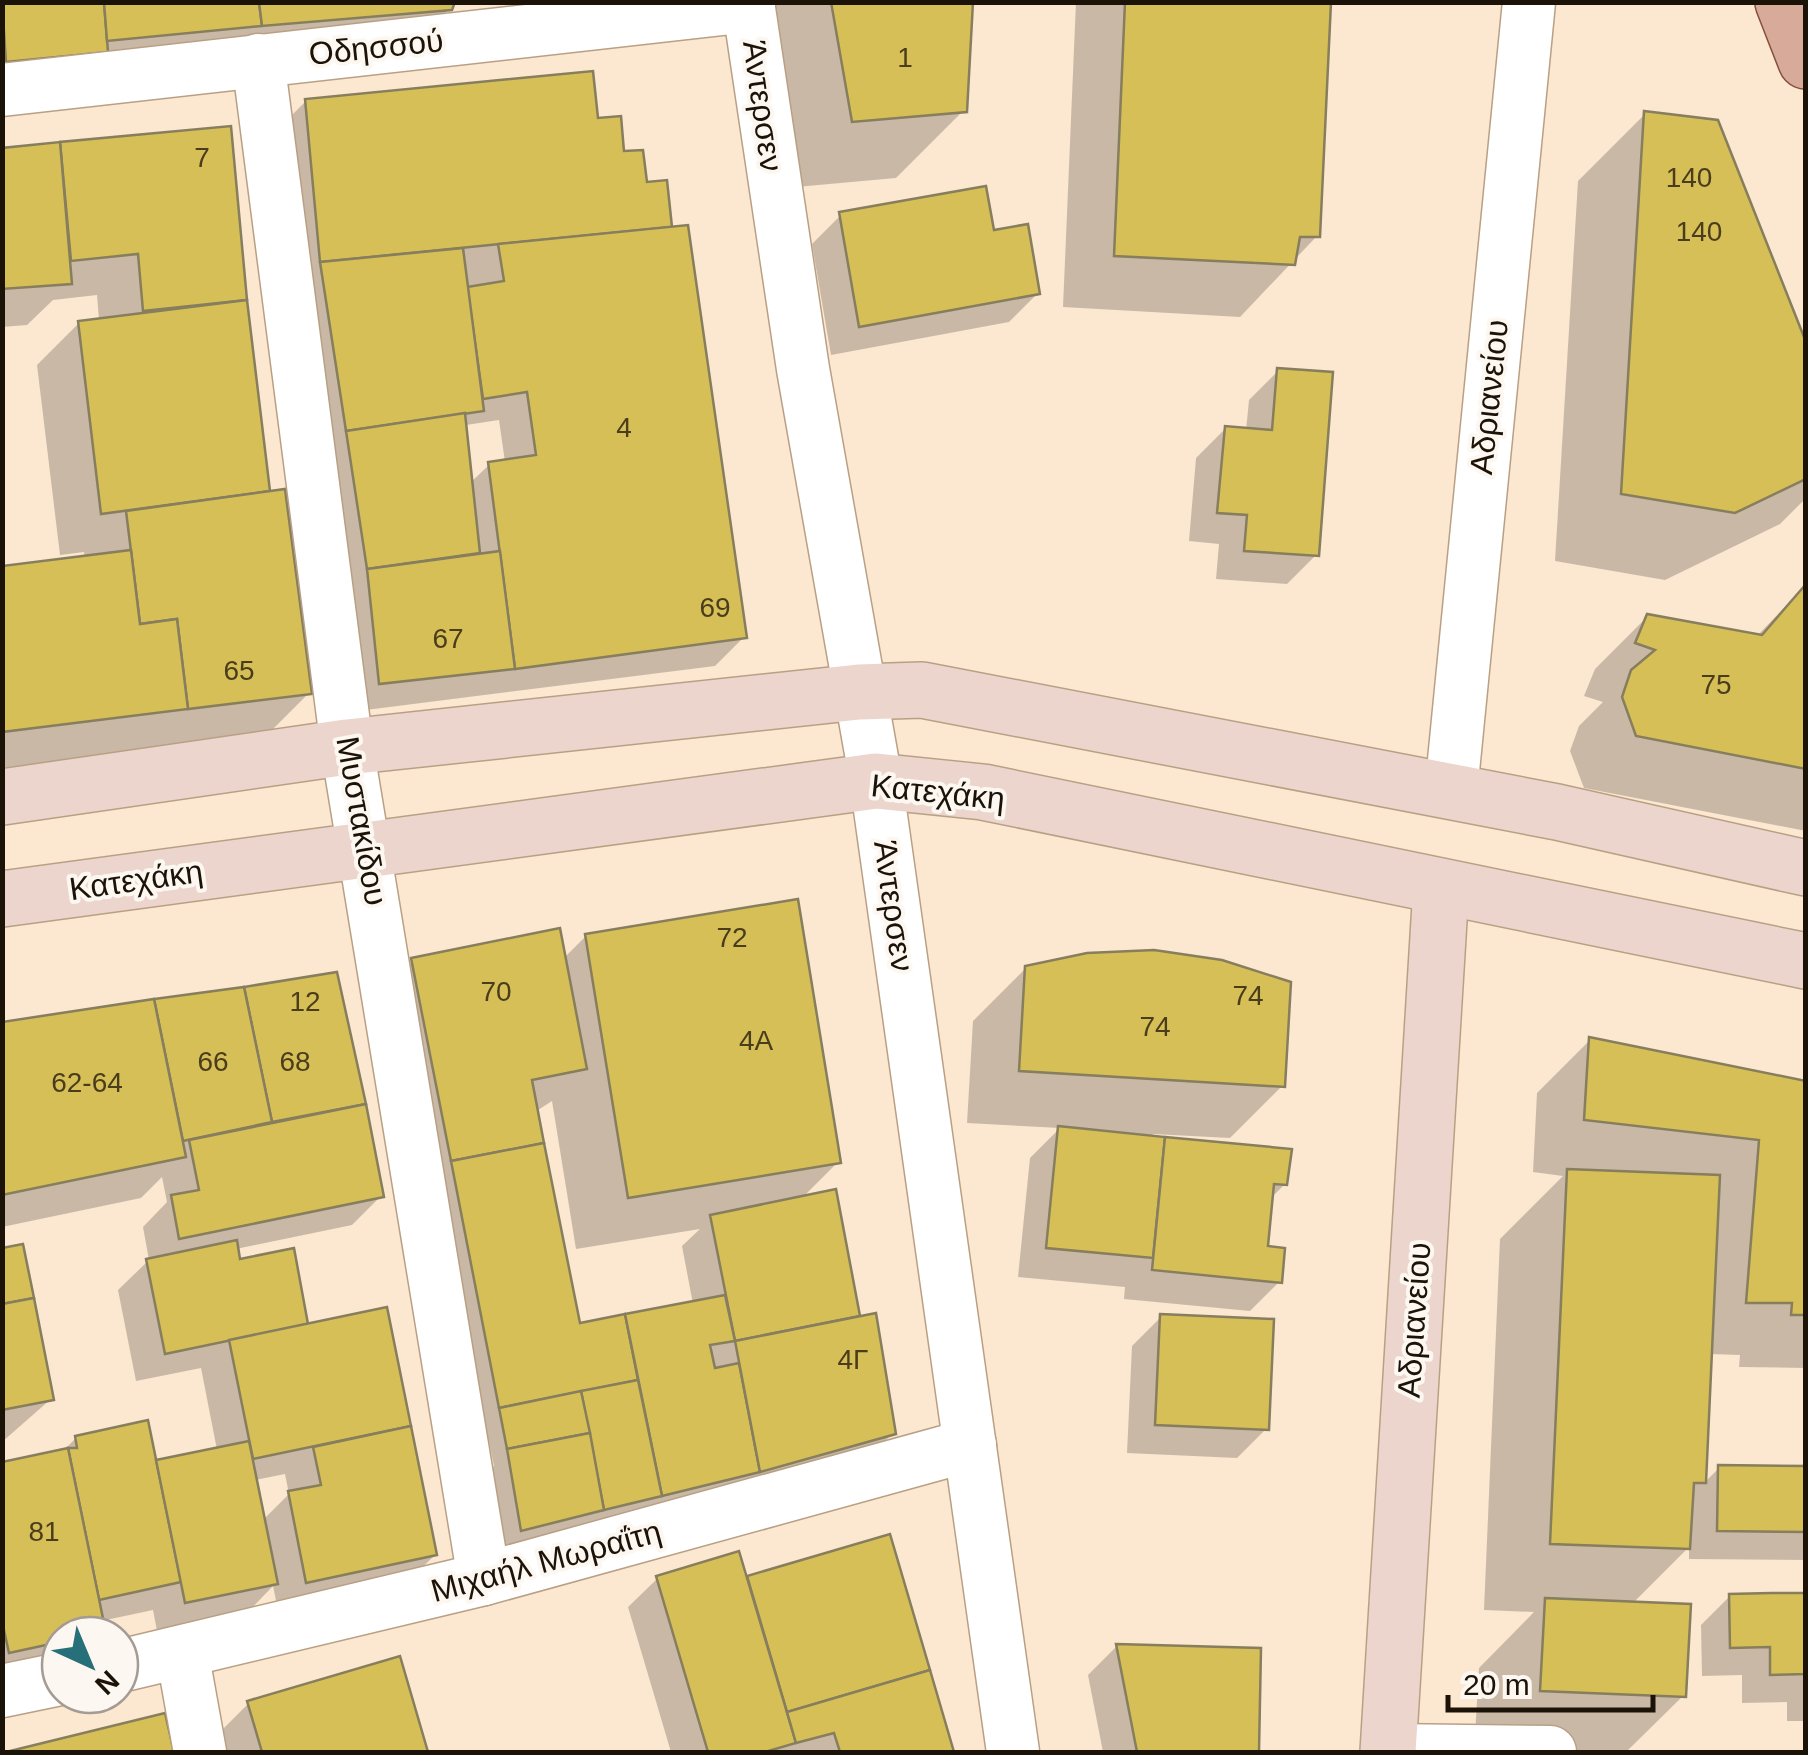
<svg xmlns="http://www.w3.org/2000/svg" width="1808" height="1755" font-family="Arial,sans-serif">
<style>
.shadow{fill:#0003;fill-rule:evenodd}
.building{fill:#d7bf57;stroke:#867e5d;stroke-width:2.5}
.lines{fill:none;stroke-linecap:round;stroke-linejoin:round}
.street-casing{stroke:#b9a085;stroke-width:55}
.secondary-casing{stroke:#b9a085;stroke-width:58}
.primary-casing{stroke:#84503a;stroke-width:58}
.street{stroke:#fff;stroke-width:52}
.secondary{stroke:#ebd5cc;stroke-width:55}
.primary{stroke:#d7aa99;stroke-width:55}
.labels{text-anchor:middle;dominant-baseline:central;stroke-width:8;stroke-linejoin:round;paint-order:stroke}
.number-label{font-size:28px;fill:#4a3d1c}
.street-label{font-size:32px;fill:#1b1208;stroke:#fdf7f1}
</style>
<rect width="100%" height="100%" fill="#fce7d0"/>
<!-- shadow -->
<g class="shadow">
<polygon points="2,2 450,8 407,51 2,87"/>
<polygon points="752,2 970,2 964,110 896,178 785,188"/>
<polygon points="1076,2 1329,2 1317,236 1240,317 1063,307"/>
<path d="M306,101L595,121L645,185L670,229L744,637L715,666L350,712L264,143ZM499,420L505,462L489,465L470,483L466,425Z"/>
<polygon points="1645,114 1806,349 1806,498 1780,524 1665,580 1555,561 1578,181"/>
<polygon points="229,128 268,494 309,693 267,735 2,768 2,569 85,558 84,552 60,555 37,365 79,323 99,320 97,295 53,300 27,325 2,327 2,150"/>
<polygon points="841,215 1038,293 1009,322 831,355 812,244"/>
<polygon points="1278,371 1316,555 1287,584 1216,579 1219,544 1189,541 1196,458 1225,429 1246,431 1249,400"/>
<polygon points="1806,585 1806,831 1584,788 1570,751 1579,726 1603,702 1584,696 1595,669 1648,616 1757,636"/>
<path d="M586,936L838,1162L801,1199L834,1192L858,1318L893,1433L864,1462L493,1559L479,1480L494,1466L489,1442L457,1448L371,1002L413,960L563,959ZM552,1101L576,1249L700,1229L682,1246L693,1304L578,1326L535,1112Z"/>
<polygon points="1026,968 1282,1086 1230,1138 1153,1134 1152,1138 1289,1152 1285,1184 1270,1199 1265,1248 1279,1282 1250,1311 1124,1299 1125,1287 1018,1277 1030,1158 1060,1128 967,1123 973,1021"/>
<path d="M335,974L381,1196L352,1225L236,1249L238,1262L306,1327L385,1310L435,1555L405,1584L278,1610L273,1586L247,1613L157,1631L153,1610L101,1621L100,1635H60V1664L2,1676V1465L61,1453L76,1438L154,1462L217,1450L201,1368L136,1381L118,1290L149,1260L143,1227L167,1202L162,1177L141,1198L2,1227V1025ZM285,1474L289,1494L263,1520L255,1480Z"/>
<polygon points="1590,1040 1806,1084 1806,1368 1739,1367 1740,1355 1710,1354 1704,1483 1719,1468 1806,1468 1806,1560 1689,1559 1689,1547 1632,1604 1683,1696 1626,1752 1474,1752 1479,1668 1534,1612 1484,1610 1500,1239 1563,1176 1533,1172 1537,1093"/>
<polygon points="2,1251 51,1399 2,1442"/>
<polygon points="1161,1317 1266,1429 1237,1458 1127,1453 1132,1346"/>
<polygon points="888,1537 951,1752 671,1752 628,1607 658,1578 745,1579"/>
<polygon points="1730,1596 1806,1596 1806,1721 1787,1721 1787,1702 1742,1703 1742,1675 1702,1676 1701,1625"/>
<polygon points="1117,1646 1259,1651 1256,1752 1103,1752 1088,1675"/>
<polygon points="398,1659 425,1752 209,1752 207,1745 249,1703"/>
<polygon points="163,1716 171,1752 13,1752"/>
</g>
<!-- building -->
<g class="building">
<polygon points="2,2 104,2 108,52 6,62"/>
<polygon points="104,2 259,2 262,26 107,41"/>
<polygon points="259,2 455,2 452,10 262,26"/>
<polygon points="831,2 973,2 967,112 852,122"/>
<polygon points="1125,2 1331,2 1320,237 1300,237 1295,265 1114,256"/>
<polygon points="593,71 598,118 621,116 624,151 643,150 647,182 667,180 672,227 320,262 305,99"/>
<polygon points="1644,111 1718,120 1806,342 1806,479 1735,513 1621,494"/>
<polygon points="231,126 247,300 143,311 138,254 71,261 60,142"/>
<polygon points="60,142 72,284 2,289 2,148"/>
<polygon points="986,186 994,230 1028,224 1040,294 859,327 839,212"/>
<polygon points="688,225 747,638 515,669 488,462 536,455 527,392 483,399 467,287 504,281 498,244"/>
<polygon points="463,248 484,411 346,431 320,262"/>
<polygon points="247,300 270,491 101,514 78,321"/>
<polygon points="1277,368 1333,372 1319,556 1244,551 1247,515 1217,513 1225,426 1272,430"/>
<polygon points="465,413 480,553 367,569 346,431"/>
<polygon points="285,489 312,694 188,709 177,619 140,624 126,511"/>
<polygon points="131,550 140,624 177,619 188,709 2,732 2,566"/>
<polygon points="500,551 515,669 379,684 367,569"/>
<polygon points="1806,584 1806,769 1636,736 1622,697 1631,670 1655,650 1635,643 1647,614 1762,635"/>
<polygon points="798,899 841,1163 628,1198 585,934"/>
<polygon points="560,928 587,1069 532,1080 544,1143 451,1161 411,958"/>
<polygon points="1154,950 1222,960 1291,982 1285,1087 1019,1071 1025,966 1087,953"/>
<polygon points="337,972 366,1104 272,1122 244,987"/>
<polygon points="244,987 272,1122 183,1141 154,999"/>
<polygon points="154,999 186,1157 2,1195 2,1022"/>
<polygon points="1589,1037 1806,1081 1806,1315 1791,1315 1792,1303 1746,1303 1759,1140 1584,1120"/>
<polygon points="366,1104 384,1197 179,1239 171,1195 199,1190 189,1140"/>
<polygon points="1058,1126 1165,1137 1153,1258 1046,1248"/>
<polygon points="1165,1137 1292,1149 1287,1185 1274,1184 1268,1246 1285,1248 1282,1283 1152,1270"/>
<polygon points="544,1143 580,1323 625,1314 638,1380 499,1408 451,1161"/>
<polygon points="1567,1169 1720,1175 1706,1483 1694,1483 1690,1549 1550,1544"/>
<polygon points="836,1189 860,1316 735,1341 710,1215"/>
<polygon points="237,1240 240,1259 294,1248 308,1324 165,1354 146,1259"/>
<polygon points="23,1244 34,1298 2,1304 2,1248"/>
<polygon points="725,1295 735,1341 710,1345 715,1368 739,1363 760,1472 662,1496 625,1314"/>
<polygon points="34,1298 54,1400 2,1410 2,1304"/>
<polygon points="387,1307 411,1426 253,1459 229,1340"/>
<polygon points="876,1313 896,1434 760,1472 735,1341"/>
<polygon points="1160,1314 1274,1319 1269,1430 1155,1425"/>
<polygon points="638,1380 662,1496 604,1510 581,1391"/>
<polygon points="581,1391 590,1433 507,1449 499,1408"/>
<polygon points="148,1420 181,1582 99,1600 68,1448 77,1448 75,1436"/>
<polygon points="411,1426 437,1555 306,1583 288,1491 321,1485 313,1447"/>
<polygon points="590,1433 604,1510 521,1531 507,1449"/>
<polygon points="249,1441 278,1584 185,1603 156,1460"/>
<polygon points="68,1448 106,1633 60,1635 60,1642 9,1653 2,1621 2,1462"/>
<polygon points="1718,1465 1806,1466 1806,1532 1717,1531"/>
<polygon points="890,1534 930,1670 787,1712 747,1576"/>
<polygon points="739,1551 796,1743 765,1752 708,1752 656,1576"/>
<polygon points="1772,1593 1806,1593 1806,1674 1770,1675 1770,1647 1730,1648 1729,1594"/>
<polygon points="1545,1598 1691,1604 1686,1697 1540,1691"/>
<polygon points="1116,1644 1261,1648 1259,1752 1137,1752"/>
<polygon points="400,1656 428,1752 262,1752 247,1701"/>
<polygon points="930,1670 954,1752 840,1752 834,1733 796,1743 787,1712"/>
<polygon points="165,1713 174,1752 10,1752 10,1751"/>
</g>
<g class="lines">
<defs>
<g id="street">
<polyline points="748,2 803,369 876,781 1013,1752"/>
<polyline points="258,60 347,747 484,1579"/>
<polyline points="2,90 749,6"/>
<polyline points="1451,791 1529,2"/>
<polyline points="182,1652 200,1752"/>
<polyline points="120,1666 484,1579 970,1445"/>
<polyline points="2,1691 60,1679"/>
<polyline points="1388,1750 1550,1752"/>
</g>
<g id="secondary">
<polyline points="2,797 347,747 859,692 922,690 1557,812 1806,868"/>
<polyline points="2,899 876,781 983,792 1806,961"/>
<polyline points="1388,1752 1441,888"/>
</g>
<polyline id="primary" points="1783,2 1806,61"/>
</defs>
<!-- street casing -->
<use href="#street" class="street-casing"/>
<!-- secondary casing -->
<use href="#secondary" class="secondary-casing"/>
<!-- primary casing -->
<use href="#primary" class="primary-casing"/>
<!-- street -->
<use href="#street" class="street"/>
<!-- secondary -->
<use href="#secondary" class="secondary"/>
<!-- primary -->
<use href="#primary" class="primary"/>
</g>
<g class="labels">
<!-- number labels -->
<g class="number-label">
<text x="905" y="57">1</text>
<text x="202" y="157">7</text>
<text x="1689" y="177">140</text>
<text x="1699" y="231">140</text>
<text x="624" y="427">4</text>
<text x="715" y="607">69</text>
<text x="448" y="638">67</text>
<text x="239" y="670">65</text>
<text x="1716" y="684">75</text>
<text x="732" y="937">72</text>
<text x="496" y="991">70</text>
<text x="1248" y="995">74</text>
<text x="305" y="1001">12</text>
<text x="1155" y="1026">74</text>
<text x="756" y="1040">4Α</text>
<text x="213" y="1061">66</text>
<text x="295" y="1061">68</text>
<text x="87" y="1082">62-64</text>
<text x="853" y="1359">4Γ</text>
<text x="44" y="1531">81</text>
</g>
<!-- street labels -->
<g class="street-label">
<text transform="translate(376 47) rotate(-6)">Οδησσού</text>
<text transform="translate(763 106) rotate(82)">Άντερσεν</text>
<text transform="translate(1489 397) rotate(-84)">Αδριανείου</text>
<text transform="translate(938 792) rotate(6)">Κατεχάκη</text>
<text transform="translate(362 821) rotate(80)">Μυστακίδου</text>
<text transform="translate(136 880) rotate(-8)">Κατεχάκη</text>
<text transform="translate(894 906) rotate(82)">Άντερσεν</text>
<text transform="translate(1414 1320) rotate(-86)">Αδριανείου</text>
<text transform="translate(546 1561) rotate(-15)">Μιχαήλ Μωραΐτη</text>
</g>
</g>
<!-- border -->
<rect width="1808" height="1755" fill="none" stroke="#1b1208" stroke-width="10"/>
<!-- north arrow -->
<g transform="translate(90 1665) rotate(136)"><circle r="48" fill="#fdf7f1" stroke="#a39b94" stroke-width="2.5"/>
<path d="M0-8L18 38L0 25L-18 38Z" fill="#277079"/>
<text y="-15" font-size="28" font-weight="bold" text-anchor="middle" fill="#1b1208">N</text>
</g>
<!-- scale -->
<path d="M1448 1695v15h205v-15" fill="none" stroke="#1b1208" stroke-width="5"/>
<text x="1463" y="1695" font-size="30" fill="#1b1208" stroke="#fdf7f1" stroke-width="8" paint-order="stroke">20 m</text>
</svg>
